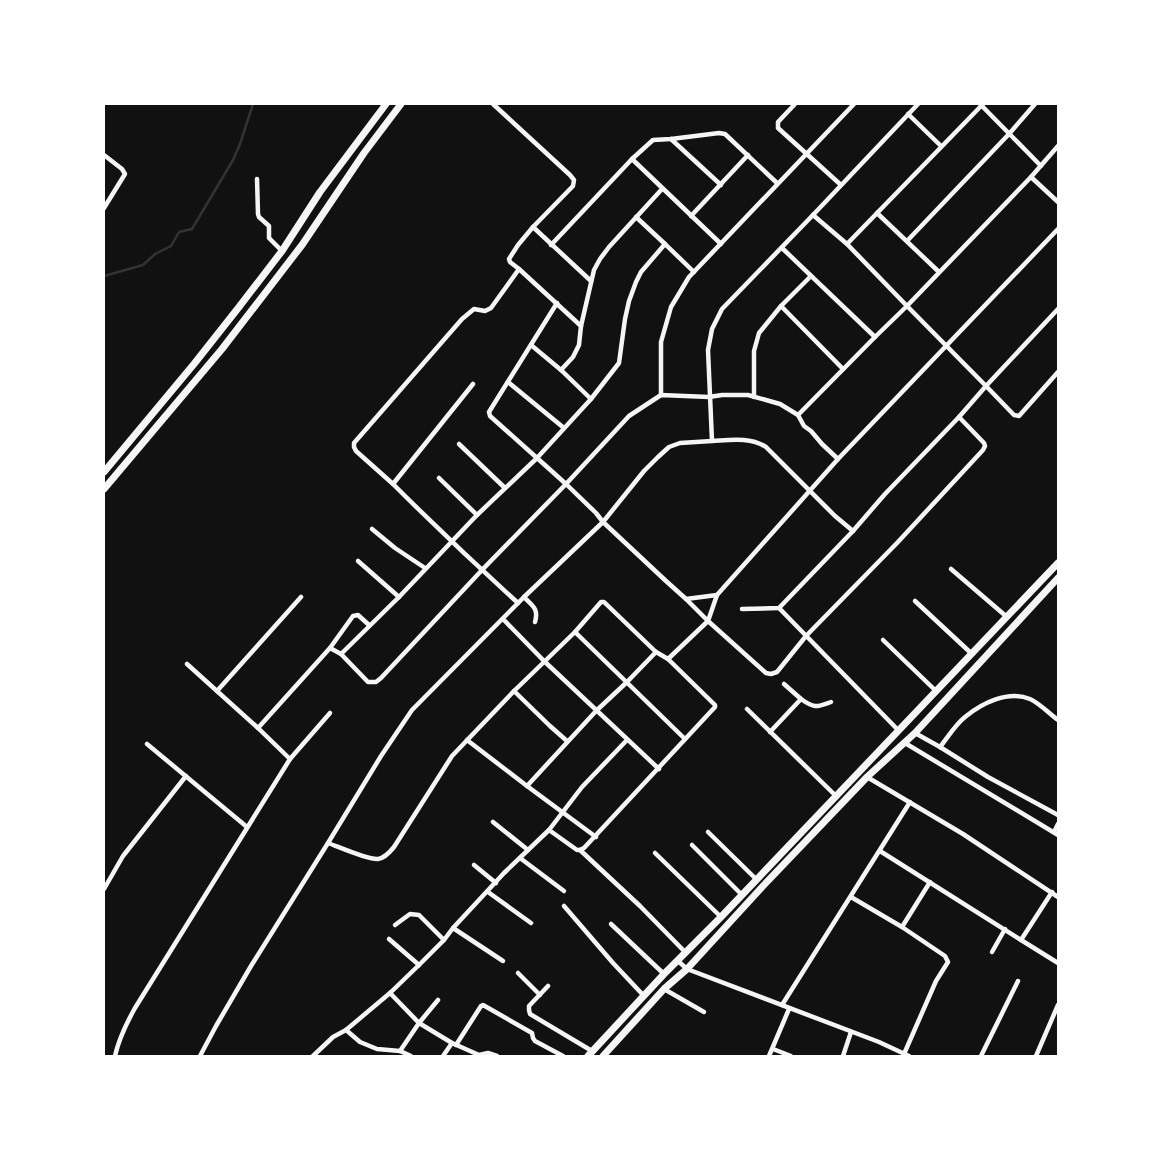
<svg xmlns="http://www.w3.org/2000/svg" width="1162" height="1160" font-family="'PT Serif',serif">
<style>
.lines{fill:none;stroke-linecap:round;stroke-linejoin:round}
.stream{stroke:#333;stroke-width:2.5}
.minor{stroke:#f5f5f5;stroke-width:4.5}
.primary{stroke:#f5f5f5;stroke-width:7}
</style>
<rect width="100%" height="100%" fill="#111"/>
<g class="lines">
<!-- stream -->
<polyline class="stream" points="104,276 143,265 155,254 171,246 179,232 192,229 233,160 240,144 253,104"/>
<!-- minor -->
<g class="minor">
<polyline points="493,104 570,175 574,180 573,186 533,227 518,245 509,259 510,262 519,269 581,326"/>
<polyline points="795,104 778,122 778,128 841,185"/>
<polyline points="981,105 1041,166"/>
<polyline points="908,114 941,146"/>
<polyline points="671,139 721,185"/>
<polyline points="104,155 122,169 125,174 104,208"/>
<polyline points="632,159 721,244"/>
<polyline points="1031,177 1058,202"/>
<polyline points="257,179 258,214 259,217 269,226 269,238 282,251"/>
<polyline points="877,213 939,272"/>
<polyline points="813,215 847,244 907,306 986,386 1058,309"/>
<polyline points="691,216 748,155"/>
<polyline points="636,217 665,244 641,272 636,282 629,301 625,319 619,363 591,399 537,458 566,484 596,513 603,522 666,581 686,599 708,621 766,673 771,674 777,672 806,636 897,543 983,450 985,446 984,443 959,417"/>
<polyline points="533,227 591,281"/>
<polyline points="907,241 1009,134 1035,104"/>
<polyline points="665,244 694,272"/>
<polyline points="847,244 983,104"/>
<polyline points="551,245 632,159 653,140 671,139 719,133 725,134 777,183"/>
<polyline points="782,248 875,337"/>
<polyline points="781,306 843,369"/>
<polyline points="531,345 561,370 591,399"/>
<polyline points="561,370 573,357 579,345 581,326 594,270 600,259 609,247 662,189"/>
<polyline points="508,382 564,428"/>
<path d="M473,384L393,484C434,525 475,564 518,603"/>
<polyline points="661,395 661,342 671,307 689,277 854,104"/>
<polyline points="754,397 754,351 759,333 781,306 811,276"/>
<polyline points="798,415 875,337 907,306 1031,177 1058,146"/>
<path d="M712,441C731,440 750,437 766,447L835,516L853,531"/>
<polyline points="459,444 505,488"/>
<polyline points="439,478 477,515"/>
<polyline points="393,484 356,451 354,447 354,443 462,319 474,309 485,311 491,308 519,269"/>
<polyline points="372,529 395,548 425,568"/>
<polyline points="358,561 399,597"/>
<polyline points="951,569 1007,617"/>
<path d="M524,597C532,606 539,608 535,622"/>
<polyline points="686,599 717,595"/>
<polyline points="915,601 972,654"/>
<polyline points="779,608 899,731"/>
<polyline points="742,609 779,608 853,531 885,494 959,417 986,386 1014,415 1019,416 1058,372"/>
<polyline points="503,619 544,661 659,769"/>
<polyline points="575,632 685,739"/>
<polyline points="883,640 936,691"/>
<polyline points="330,648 353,616 358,615 369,625"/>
<polyline points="341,654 368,682 376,682 381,678 482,570 566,484 629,416 661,395 709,397 722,395 748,395 780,404 798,415 804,426 811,431 822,444 838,459"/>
<polyline points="668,659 708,621 717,595 838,459 1058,229"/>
<polyline points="187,664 258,728"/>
<polyline points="217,691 301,597"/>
<polyline points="514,691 550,726 567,741"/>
<path d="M801,699C815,709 817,707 831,702"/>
<polyline points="747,709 836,796"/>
<polyline points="770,732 801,699 784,684"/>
<polyline points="915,733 940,747 988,777 1058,815"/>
<polyline points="467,740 527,786 596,837"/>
<polyline points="905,743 1058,835"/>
<polyline points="147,744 247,827"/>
<path d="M940,747C948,737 955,725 965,717C982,703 1008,690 1030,699C1039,703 1050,714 1058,720"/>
<polyline points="290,759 330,713"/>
<polyline points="867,777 963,834 1058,897"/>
<polyline points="527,786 596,711 627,682 656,652"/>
<polyline points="493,822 528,850"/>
<polyline points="708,832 756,879"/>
<polyline points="1054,832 1058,824"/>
<path d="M328,843C339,847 368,860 378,859C385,858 390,852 394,847L452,756L514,691L575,632L601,602H604L656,652L668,659L715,705V707L584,848L580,850H577L549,830"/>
<polyline points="692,845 742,895"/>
<polyline points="580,850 640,906 686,953"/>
<polyline points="880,851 1021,940 1052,892"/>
<polyline points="655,853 721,917"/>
<polyline points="520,858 564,891"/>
<polyline points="474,865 496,883"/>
<polyline points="104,889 123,856 186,776"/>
<polyline points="488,892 531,923"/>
<polyline points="851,897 902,927 945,956 948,962 936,981 904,1054"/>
<polyline points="564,906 613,963 644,996"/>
<polyline points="611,924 664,974"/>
<polyline points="395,925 410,914 419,915 444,940"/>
<polyline points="902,927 930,882"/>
<polyline points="453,928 503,961"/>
<polyline points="389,939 419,965"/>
<polyline points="1021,940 1058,963"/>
<polyline points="992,952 1005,929"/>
<polyline points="678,961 687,969 879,1042 909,1056"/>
<polyline points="518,973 540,995"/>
<polyline points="548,986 529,1006 529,1010 530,1014 592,1051"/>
<polyline points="664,989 704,1012"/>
<polyline points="390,993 419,1023 452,1043 479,1055 488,1053 497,1056"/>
<polyline points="782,1005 910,802"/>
<polyline points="346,1030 360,1042 377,1049 400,1051 411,1056"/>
<polyline points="456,1045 481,1006 483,1005 532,1033 533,1038 535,1041 563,1056"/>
<polyline points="773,1049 791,1056"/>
<polyline points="400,1051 419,1023 438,1000"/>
<path d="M115,1056C119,1038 126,1024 135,1008L290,759L258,728L330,648L341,654L399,597L477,515L537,458L490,416L489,412L557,303"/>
<polyline points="200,1056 216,1026 251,966 328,843 381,756 412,710 524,597 603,522 644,471 658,457 669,447 680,443 712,441 708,350 712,329 722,309 813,215 918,104"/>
<polyline points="313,1056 333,1037 346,1030 390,993 419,965 444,940 453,928 504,873 549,830 582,787 627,740"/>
<polyline points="443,1056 452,1043"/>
<polyline points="769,1056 789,1009"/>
<polyline points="843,1056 851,1032"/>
<polyline points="981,1056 1018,981"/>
<polyline points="1036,1056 1058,1005"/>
</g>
<!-- primary -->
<g class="primary">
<polyline points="104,472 194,364 239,307 282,251 320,192 386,104"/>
<polyline points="104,489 222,349 302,245 364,153 401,104"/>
<polyline points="588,1056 664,974 721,917 1058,563"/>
<polyline points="603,1056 664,989 687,969 763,886 867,777 915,733 1058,578"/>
</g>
</g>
<!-- border -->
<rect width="1162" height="1160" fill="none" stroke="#ffffff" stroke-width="210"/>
</svg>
